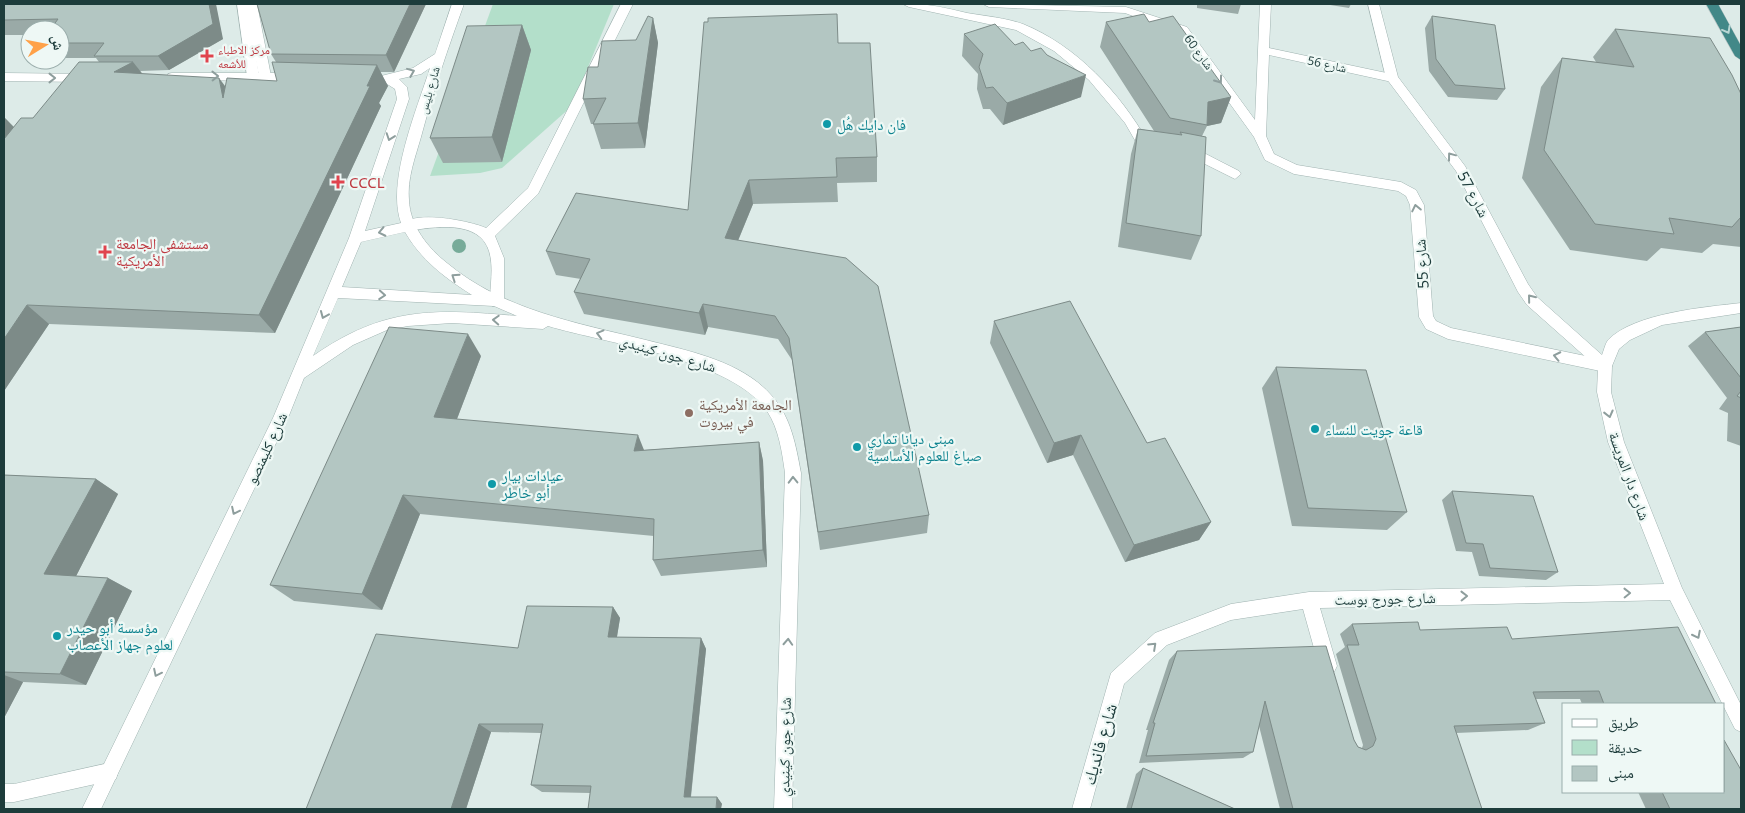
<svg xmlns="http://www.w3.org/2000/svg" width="1745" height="813" font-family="'Noto Sans','Noto Naskh Arabic',sans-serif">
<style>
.green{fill:#b3dfca}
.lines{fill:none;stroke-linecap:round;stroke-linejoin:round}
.service-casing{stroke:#a0b3b1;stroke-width:1}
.pedestrian-casing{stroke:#a0b3b1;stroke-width:1}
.minor-casing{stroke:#a0b3b1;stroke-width:1}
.tertiary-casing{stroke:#a0b3b1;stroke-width:1}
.trunk-casing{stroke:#c0c8c8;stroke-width:1}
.service{fill:#fff;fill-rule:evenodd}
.pedestrian{fill:#fff;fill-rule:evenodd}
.minor{fill:#fff;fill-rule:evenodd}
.tertiary{fill:#fff;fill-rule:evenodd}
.trunk{fill:#428888;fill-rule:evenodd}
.tree{fill:#77ab99}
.wall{fill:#9aaaa7}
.shaded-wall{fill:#7d8b88}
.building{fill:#b3c6c2;stroke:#7d8b88}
.oneway{stroke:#bad6d4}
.oneway2{stroke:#8e9e9d}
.health-dot{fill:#e0444e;stroke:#eef8f5;stroke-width:2}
.culture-dot{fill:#0f9aa8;stroke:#eef8f5;stroke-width:2}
.education-dot{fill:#8d6e63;stroke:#eef8f5;stroke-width:2}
.labels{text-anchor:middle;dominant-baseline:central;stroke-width:4.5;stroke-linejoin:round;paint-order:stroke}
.far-health-label{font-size:12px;fill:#be3a42;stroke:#eef8f5;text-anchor:start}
.far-street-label{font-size:12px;fill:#1d3c3b;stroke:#eef8f5}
.culture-label{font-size:15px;fill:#0d838f;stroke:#eef8f5;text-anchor:start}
.health-label{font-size:15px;fill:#be3a42;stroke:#eef8f5;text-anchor:start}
.street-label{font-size:15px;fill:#1d3c3b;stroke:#eef8f5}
.education-label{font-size:15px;fill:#785e54;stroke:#eef8f5;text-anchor:start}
.near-street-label{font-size:18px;fill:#1d3c3b;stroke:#eef8f5}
</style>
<rect width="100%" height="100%" fill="#ddebe8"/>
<!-- green -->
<polygon class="green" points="493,4 614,4 572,106 502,168 480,173 430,176"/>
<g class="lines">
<defs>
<g id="service">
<path d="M621,4H633L538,194L495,236L504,258V302L502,306H492L490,302C490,286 494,267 489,251C479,219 433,227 408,231L401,226C411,209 471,221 486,228L528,188Z"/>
<path d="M903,4C925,3 946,8 967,13C985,16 1006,18 1023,24C1077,46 1120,93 1148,142L1154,144L1156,147L1150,151L1140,149L1125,123L1089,80L1054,51L1016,30L909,7Z"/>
<polygon points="983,4 1126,7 1187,27 1255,120 1260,4 1271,4 1269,48 1396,75 1398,78 1392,82 1269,55 1266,136 1274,154 1297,165 1401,182 1416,190 1424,205 1433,316 1436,321 1451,328 1605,360 1610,362 1612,366 1610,370 1605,372 1448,339 1426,329 1419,317 1410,205 1406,196 1398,191 1294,174 1265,160 1254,137 1179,33 1125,13 989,7"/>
<polygon points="1187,150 1204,153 1239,171 1241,174 1235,179 1197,160 1183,157 1181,154 1183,151"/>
<polygon points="109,763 116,765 118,772 116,779 109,781 14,802 4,802 4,784 14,784"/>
</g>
<polygon id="pedestrian" points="245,4 257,4 271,76 269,79 261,79 259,76"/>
<g id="minor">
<polygon points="237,4 248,4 259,76 253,80 247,76"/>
<path d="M1368,4H1379L1398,77L1465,166L1528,284L1537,297L1602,355C1604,350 1605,344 1608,340C1634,313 1706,307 1741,303V313L1662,325L1630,340L1619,349L1612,366L1611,392L1624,442L1682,588L1741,705V732L1735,729L1670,600L1320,608L1337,666L1334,672L1328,675L1322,672L1319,666L1303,609L1231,620L1167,645L1124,684L1090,809H1072L1111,673L1155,633L1231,604L1309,592L1664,584L1608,442L1597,392L1598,368L1527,305L1518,292L1456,171L1386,78Z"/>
</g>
<g id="tertiary">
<path d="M452,4H464C448,48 433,92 421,137C415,158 407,179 409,200C410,226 428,248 447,263C503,310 577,323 646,340C689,351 742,361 772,396C791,417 796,446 801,473L792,809H774L785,473C782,452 779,429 767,411C731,359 608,344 548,326L543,329L452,323L408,326L387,330L353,345L304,378L288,418L101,809H82L273,418L349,238L397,99L395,89L379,79L381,76L413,68L435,54ZM430,68C417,109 386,182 401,223L365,231L409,99L407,87L399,79L421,74ZM405,232C421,260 445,278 472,295L342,287L361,242ZM338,298L494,306L517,316C434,309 385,306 313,356Z"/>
<polygon points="4,73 87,74 93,78 87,82 4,81"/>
<polygon points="172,73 294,73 300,77 294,81 168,80 168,74"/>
</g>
<polygon id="trunk" points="1706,4 1718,4 1741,46 1741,60 1735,56"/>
</defs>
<!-- service casing -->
<use href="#service" class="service-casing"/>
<!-- pedestrian casing -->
<use href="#pedestrian" class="pedestrian-casing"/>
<!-- minor casing -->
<use href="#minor" class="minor-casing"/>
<!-- tertiary casing -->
<use href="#tertiary" class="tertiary-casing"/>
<!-- trunk casing -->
<use href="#trunk" class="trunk-casing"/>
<!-- service -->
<use href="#service" class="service"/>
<!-- pedestrian -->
<use href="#pedestrian" class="pedestrian"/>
<!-- minor -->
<use href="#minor" class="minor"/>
<!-- tertiary -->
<use href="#tertiary" class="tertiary"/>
<!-- trunk -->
<use href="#trunk" class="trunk"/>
</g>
<!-- trees -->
<circle class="tree" cx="459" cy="246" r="7"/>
<!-- wall -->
<g class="wall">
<polygon points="4,4 223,39 169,70 140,71 142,74 225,87 277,81 276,62 271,54 426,4 394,72 380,72 388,86 379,103 381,106 275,333 49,324 4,391 4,117 14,127 33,118 99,62 96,58 60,58 60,30 30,30 30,35 5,35 4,36"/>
<polygon points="1197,4 1241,4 1238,14 1197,8"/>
<polygon points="1324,4 1351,4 1349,8"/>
<polygon points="1432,16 1505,89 1497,100 1448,97 1429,71 1425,28"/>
<polygon points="653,18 658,43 645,148 601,149 593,124 591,124 583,99 598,67 636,40"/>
<polygon points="1106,22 1149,22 1231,97 1221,123 1207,126 1202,136 1201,236 1191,260 1118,247 1131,154 1138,129 1154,131 1100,47"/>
<polygon points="522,25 531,50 502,162 443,163 430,138"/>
<polygon points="1615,29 1741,94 1741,247 1713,244 1702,253 1661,248 1647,261 1570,250 1522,178 1541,87 1562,58 1596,62 1593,57"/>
<polygon points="964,34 1015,45 1031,51 1081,97 1003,125 990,109 983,109 977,89 978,74 962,56"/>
<polygon points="838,43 877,157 877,182 837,183 838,202 753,204 738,241 929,515 927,533 820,550 792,360 778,339 708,327 705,335 584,314 574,292 581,279 556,275 546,251 688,210"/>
<polygon points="994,321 1147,443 1211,522 1199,540 1125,562 1073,455 1047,463 990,343"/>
<polygon points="1741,327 1741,446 1727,441 1728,413 1719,409 1727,398 1688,346 1705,332"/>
<polygon points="481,356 457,419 644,450 759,442 763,461 767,567 661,576 653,560 654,536 420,514 382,610 294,601 270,585"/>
<polygon points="1276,367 1407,512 1387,530 1292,526 1262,388"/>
<polygon points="4,475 96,479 118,494 76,576 108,578 132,591 86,685 23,682 4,718"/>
<polygon points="1452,491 1558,572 1546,580 1479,576 1472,552 1456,551 1442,500"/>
<polygon points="613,607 620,618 617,637 701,638 706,649 691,797 717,797 722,804 590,793 542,792 531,785 541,733 491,732 466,809 306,809 518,648"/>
<polygon points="1352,624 1512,639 1716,704 1582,704 1580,699 1536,699 1545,723 1528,730 1456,733 1482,809 1280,809 1259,726 1253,752 1243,758 1139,763 1148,730 1146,730 1169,660 1177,651 1354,740 1358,747 1362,748 1363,745 1336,654 1345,647 1340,634"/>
<polygon points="1143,768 1235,809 1126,809 1136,774"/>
<polygon points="1638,792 1724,792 1741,809 1646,809"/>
</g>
<!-- shaded-wall -->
<g class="shaded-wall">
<polygon points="209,4 216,4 223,39 169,70 158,56"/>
<polygon points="410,4 426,4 394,72 386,55"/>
<polygon points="653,18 658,43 645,148 638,123"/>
<polygon points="522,25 531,50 502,162 492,137"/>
<polygon points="133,62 149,82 114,72"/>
<polygon points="377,65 388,86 379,103 381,106 275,333 259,315"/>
<polygon points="1086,75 1081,97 1003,125 1007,103"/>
<polygon points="219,78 234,98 223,98"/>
<polygon points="1231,97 1221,123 1207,126 1208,102"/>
<polygon points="4,117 23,137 4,161"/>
<polygon points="749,180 753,204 729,262 725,238"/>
<polygon points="703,304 708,327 705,335 699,313"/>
<polygon points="27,305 49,324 4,391 4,339"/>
<polygon points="468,334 481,356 450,437 434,417"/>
<polygon points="638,435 646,455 634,451"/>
<polygon points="1081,435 1073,455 1047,463 1054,443"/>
<polygon points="759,442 763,461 767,567 763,550"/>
<polygon points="96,479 118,494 70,588 44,574"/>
<polygon points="403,495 420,514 382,610 362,594"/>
<polygon points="1211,522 1199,540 1125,562 1134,545"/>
<polygon points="108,578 132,591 86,685 60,674"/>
<polygon points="613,607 620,618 615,648 608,637"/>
<polygon points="701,638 706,649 690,803 684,797"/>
<polygon points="4,675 23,682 4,718"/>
<polygon points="479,724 491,732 466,809 451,809"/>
<polygon points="717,797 722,804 721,809 716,809"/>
</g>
<!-- building -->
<g class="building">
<polygon points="4,4 209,4 213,24 158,56 94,56 104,43 60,43 60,30 50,30 58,19 4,20"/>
<polygon points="257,4 410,4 386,55 271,54"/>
<polygon points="837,14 838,43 870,43 877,157 836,158 837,177 749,180 725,238 846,258 878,286 929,515 818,532 789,338 775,316 703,304 699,313 574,292 590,259 546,251 576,193 688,210 704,22 708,22 708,18"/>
<polygon points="1144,14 1149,22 1173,16 1231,97 1208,102 1207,125 1170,118 1106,22"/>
<polygon points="648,16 653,18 638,123 593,124 606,98 583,99 588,67 598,67 602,41 636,40"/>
<polygon points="1432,16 1495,25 1505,89 1455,85 1436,59"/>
<polygon points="995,24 1015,45 1023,42 1031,51 1041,48 1047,55 1086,75 1007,103 993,87 986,88 979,67 983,54 964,34"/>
<polygon points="522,25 492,137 430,138 467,26"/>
<polygon points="1615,29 1710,38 1732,75 1741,94 1741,217 1732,227 1669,218 1674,234 1595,224 1544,150 1562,58 1634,67"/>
<polygon points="79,62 133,62 114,72 219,78 223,98 227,78 277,81 272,62 377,65 367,86 370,86 259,315 27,305 4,339 4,139 21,118 33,118"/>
<polygon points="1138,129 1182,135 1180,132 1206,137 1201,236 1126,223"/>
<polygon points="1070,301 1147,443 1165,438 1211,522 1134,545 1081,435 1054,443 994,321"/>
<polygon points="389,327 468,334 434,417 638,435 634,451 759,442 763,550 653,560 654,519 403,495 362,594 270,585"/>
<polygon points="1741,327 1741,378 1705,332"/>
<polygon points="1276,367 1366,370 1407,512 1308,508"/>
<polygon points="1741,391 1741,398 1737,396"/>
<polygon points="4,475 96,479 44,574 108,578 60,674 4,672"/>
<polygon points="1452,491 1533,496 1558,572 1490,568 1483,544 1466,543"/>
<polygon points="527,606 613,607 608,637 701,638 684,797 717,797 716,809 588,809 591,786 531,785 543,724 479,724 451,809 306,809 376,634 518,648"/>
<polygon points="1418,622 1420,630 1507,627 1512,639 1678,627 1716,704 1604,704 1599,691 1533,692 1545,723 1454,726 1482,809 1293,809 1265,701 1253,752 1146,756 1155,723 1153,723 1177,651 1326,646 1354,740 1358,747 1366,750 1373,746 1376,739 1347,645 1359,645 1352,624"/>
<polygon points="1724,740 1741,770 1741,809 1670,809 1662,792 1724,792"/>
<polygon points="1143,768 1235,809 1131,809"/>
</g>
<!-- one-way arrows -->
<defs><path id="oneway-chevron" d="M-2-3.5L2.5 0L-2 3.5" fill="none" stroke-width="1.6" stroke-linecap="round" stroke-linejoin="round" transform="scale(1.25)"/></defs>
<use class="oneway" href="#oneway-chevron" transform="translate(1727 30) rotate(61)"/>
<g class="oneway2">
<use href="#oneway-chevron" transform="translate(411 72) rotate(-22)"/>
<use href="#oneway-chevron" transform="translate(215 76) rotate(-1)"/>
<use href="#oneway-chevron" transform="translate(52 78)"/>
<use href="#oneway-chevron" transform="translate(1219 80) rotate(54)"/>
<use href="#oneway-chevron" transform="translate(390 137) rotate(109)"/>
<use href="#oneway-chevron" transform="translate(1451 156) rotate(-127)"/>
<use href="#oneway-chevron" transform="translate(1416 208) rotate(-102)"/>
<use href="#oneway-chevron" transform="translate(382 232) rotate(168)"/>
<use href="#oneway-chevron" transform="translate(455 277) rotate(-146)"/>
<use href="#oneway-chevron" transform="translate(382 295) rotate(4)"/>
<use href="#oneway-chevron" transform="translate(1531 298) rotate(-129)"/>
<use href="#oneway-chevron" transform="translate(324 315) rotate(113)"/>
<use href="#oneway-chevron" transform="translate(496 320) rotate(-177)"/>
<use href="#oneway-chevron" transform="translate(600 334) rotate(-165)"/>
<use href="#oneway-chevron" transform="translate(1557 356) rotate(-168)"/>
<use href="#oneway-chevron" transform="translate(1609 414) rotate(76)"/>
<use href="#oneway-chevron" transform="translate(793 480) rotate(-91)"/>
<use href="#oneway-chevron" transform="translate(235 511) rotate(116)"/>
<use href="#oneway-chevron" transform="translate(1627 593) rotate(-1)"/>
<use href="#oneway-chevron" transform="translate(1464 596) rotate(-1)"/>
<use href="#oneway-chevron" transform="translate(1697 635) rotate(63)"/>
<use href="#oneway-chevron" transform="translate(788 642) rotate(-87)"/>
<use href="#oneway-chevron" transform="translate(1153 646) rotate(-43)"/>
<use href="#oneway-chevron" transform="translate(157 673) rotate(116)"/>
</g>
<!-- markers -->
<g class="health-dot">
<path d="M204.5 48.5h5v5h5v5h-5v5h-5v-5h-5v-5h5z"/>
<path d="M335.5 174.5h5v5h5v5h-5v5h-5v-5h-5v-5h5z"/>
<path d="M102.5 244.5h5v5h5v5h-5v5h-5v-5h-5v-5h5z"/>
</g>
<g class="culture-dot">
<circle cx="827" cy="124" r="5"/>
<circle cx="1315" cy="429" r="5"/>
<circle cx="857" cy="447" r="5"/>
<circle cx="492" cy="484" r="5"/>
<circle cx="57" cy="636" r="5"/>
</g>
<circle class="education-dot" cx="689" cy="413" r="5"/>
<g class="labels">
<!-- far-health labels -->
<g class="far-health-label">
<text x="218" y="49">مركز الاطباء<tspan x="218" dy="14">للأشعه</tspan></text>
</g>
<!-- far-street labels -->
<g class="far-street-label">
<text transform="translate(1199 52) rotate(54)">شارع 60</text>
<text transform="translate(1327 64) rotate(12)">شارع 56</text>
<text transform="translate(429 90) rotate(-74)">شارع بليس</text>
</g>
<!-- culture labels -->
<g class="culture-label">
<text x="837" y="124">فان دايك هُل</text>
<text x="1325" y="429">قاعة جويت للنساء</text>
<text x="867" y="438">مبنى ديانا تماري<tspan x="867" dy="17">صباغ للعلوم الأساسية</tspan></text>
<text x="502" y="475">عيادات بيار<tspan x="502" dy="17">أبو خاطر</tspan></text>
<text x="67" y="627">مؤسسة أبو حيدر<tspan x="67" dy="17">لعلوم جهاز الأعصاب</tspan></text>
</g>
<!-- health labels -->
<g class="health-label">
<text x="349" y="182">CCCL</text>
<text x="116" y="243">مستشفى الجامعة<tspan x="116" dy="17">الأمريكية</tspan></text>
</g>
<!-- street labels -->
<g class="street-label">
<text transform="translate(1474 194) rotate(62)">شارع 57</text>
<text transform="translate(1421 264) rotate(-94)">شارع 55</text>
<text transform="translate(668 353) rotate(16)">شارع جون كينيدي</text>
<text transform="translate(266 448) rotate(-65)">شارع كليمنصو</text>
<text transform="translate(1630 476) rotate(70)">شارع دار المريسة</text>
<text transform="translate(1385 598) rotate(-1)">شارع جورج بوست</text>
<text transform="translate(784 747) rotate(-89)">شارع جون كينيدي</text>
</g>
<!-- education labels -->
<g class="education-label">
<text x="699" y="404">الجامعة الأمريكية<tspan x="699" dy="17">في بيروت</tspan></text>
</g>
<!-- near-street labels -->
<g class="near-street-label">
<text transform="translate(1099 744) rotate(-74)">شارع فانديك</text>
</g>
</g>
<!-- border -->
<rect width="1745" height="813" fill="none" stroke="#1d3c3b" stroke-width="10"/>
<!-- legend -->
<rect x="1562" y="703" width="162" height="90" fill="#eef8f5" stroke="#9aadab"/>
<rect x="1572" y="719" width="25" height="8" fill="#ffffff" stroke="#9aadab"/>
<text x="1608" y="728" font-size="15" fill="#1d3c3b">طريق</text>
<rect x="1572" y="740" width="25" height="15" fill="#b3dfca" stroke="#9aadab"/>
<text x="1608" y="753" font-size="15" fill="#1d3c3b">حديقة</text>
<rect x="1572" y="766" width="25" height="15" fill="#b3c6c2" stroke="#9aadab"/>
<text x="1608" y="778" font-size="15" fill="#1d3c3b">مبنى</text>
<!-- north arrow -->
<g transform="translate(45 45) rotate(80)"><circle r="24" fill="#eef8f5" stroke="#9aadab"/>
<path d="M0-4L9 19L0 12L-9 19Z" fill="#ffa148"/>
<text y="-8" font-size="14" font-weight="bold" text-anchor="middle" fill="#1d3c3b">ش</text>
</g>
</svg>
